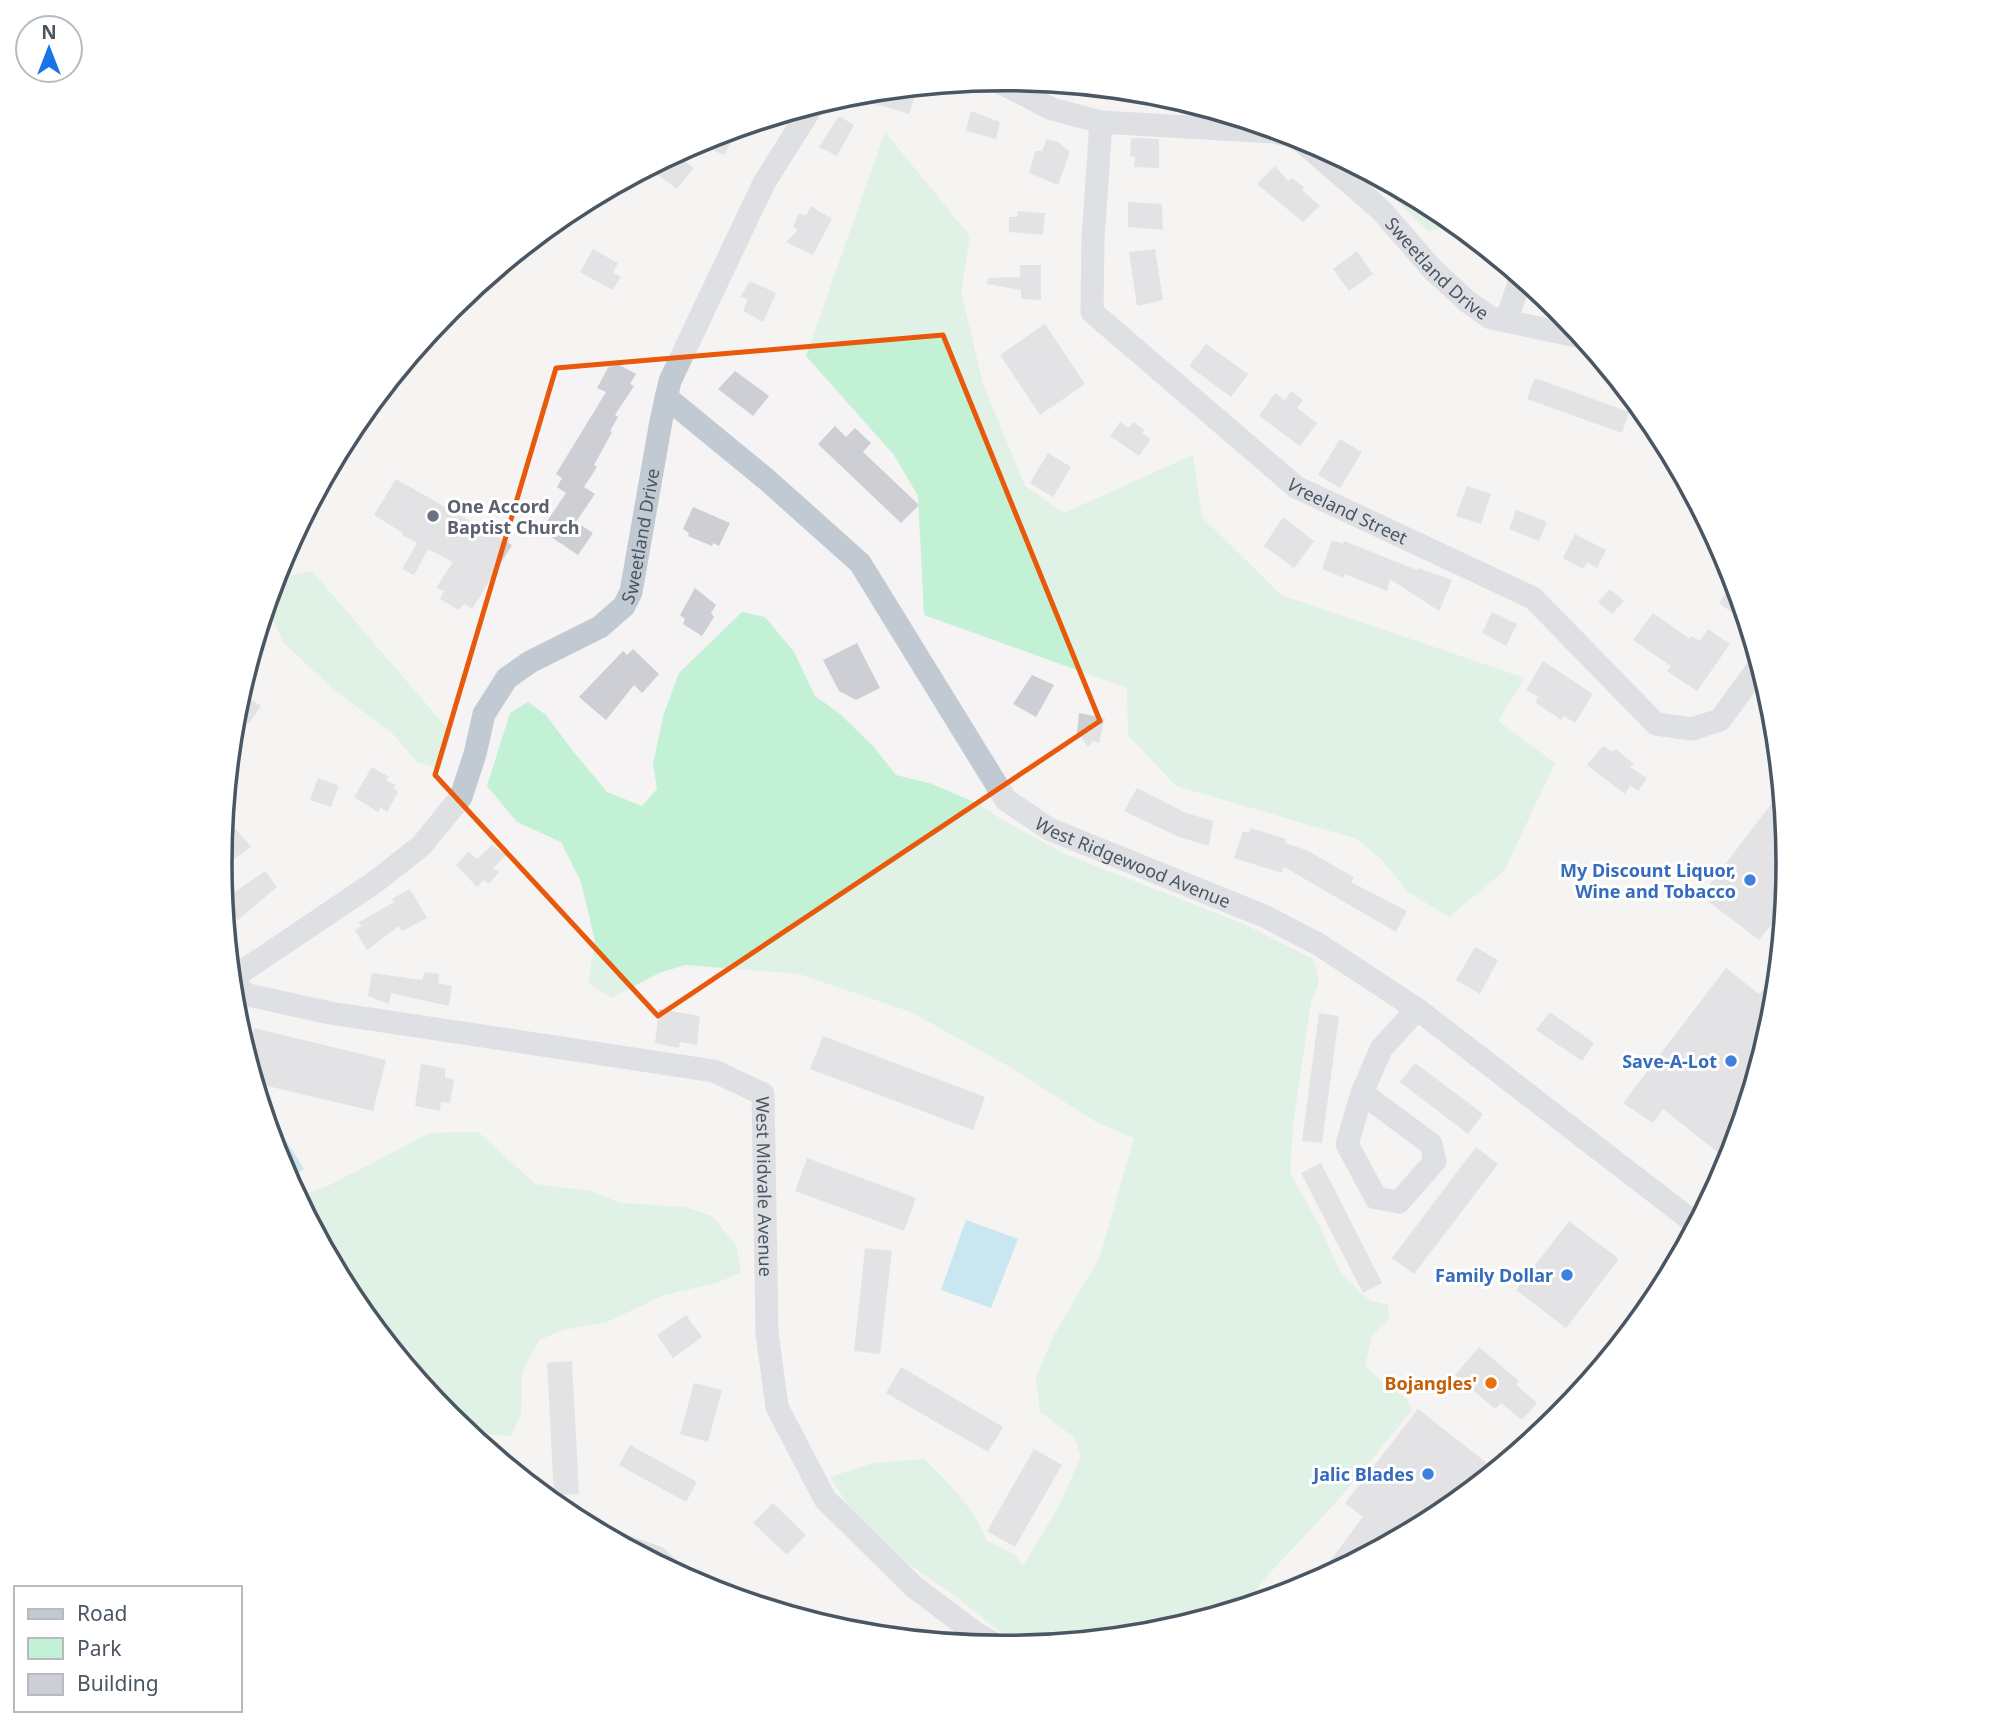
<svg xmlns="http://www.w3.org/2000/svg" width="2008" height="1726" font-family="'Noto Sans',sans-serif">
<style>
.green{fill:#c3f1d5}
.water{fill:#90daee}
.building{fill:#cdcfd5}
.lines{fill:none;stroke-linecap:round;stroke-linejoin:round}
.minor{stroke:#c1cad2;stroke-width:23}
.marked{fill:none;stroke:#e8590c;stroke-width:5;stroke-linejoin:round}
.worship-dot{fill:#6b7280;stroke:#fff;stroke-width:2.5}
.shop-dot{fill:#3f7fe0;stroke:#fff;stroke-width:2.5}
.food-dot{fill:#e8710a;stroke:#fff;stroke-width:2.5}
.labels{text-anchor:middle;dominant-baseline:central;stroke-width:6;stroke-linejoin:round;paint-order:stroke}
.street-label{font-size:18px;fill:#4a5661;stroke:#fff}
.worship-label{font-size:18px;font-weight:bold;fill:#5b616d;stroke:#fff;text-anchor:start}
.shop-label{font-size:18px;font-weight:bold;fill:#366cbe;stroke:#fff;text-anchor:end}
.food-label{font-size:18px;font-weight:bold;fill:#c56008;stroke:#fff;text-anchor:end}
.rim{fill:none;stroke:#4a5661;stroke-width:3.5}
</style>
<rect width="100%" height="100%" fill="#f5f3f3"/>
<!-- green -->
<g class="green">
<polygon points="885,132 970,236 961,292 983,384 1025,486 1064,513 1193,455 1202,517 1281,595 1525,678 1498,721 1555,763 1504,871 1449,917 1408,892 1383,861 1357,839 1176,786 1128,735 1127,688 924,615 918,496 894,455 806,356"/>
<path d="M1373,175L1440,211L1451,220L1446,228L1428,231C1410,212 1389,196 1371,177Z"/>
<polygon points="312,571 451,733 440,769 417,762 392,733 333,689 283,642 267,605 275,579"/>
<path d="M742,612L765,617L794,652L815,696L840,714L873,746L896,775L929,783L979,804L998,817L1065,854L1244,924L1313,959L1319,982L1311,1002L1293,1125L1290,1173L1318,1223L1342,1275L1369,1300L1388,1305L1389,1319L1372,1335L1365,1366L1386,1385L1406,1398L1412,1410L1339,1499L1266,1577L1244,1606L1157,1632L1018,1646L958,1598L903,1560L848,1505L830,1477L873,1463L924,1459C948,1482 975,1509 987,1541L1014,1554L1023,1566L1059,1506L1081,1456L1074,1437L1040,1412L1036,1377L1054,1335L1100,1257L1134,1138L1096,1122L1010,1067L911,1012L799,974L685,965L659,973L611,998L588,983L595,941L581,882L561,842L517,822L487,786L510,713L528,702L546,715L572,750L607,792L642,806L657,789L653,764L664,713L679,673Z"/>
<polygon points="478,1132 535,1184 591,1191 620,1203 685,1207 712,1216 736,1245 741,1273 716,1283 664,1295 607,1322 563,1330 539,1340 522,1372 521,1414 511,1436 467,1432 451,1419 439,1405 427,1379 408,1347 387,1342 352,1298 297,1197 330,1185 430,1133"/>
</g>
<!-- water -->
<g class="water">
<polygon points="287,1142 304,1169 288,1180 275,1149"/>
<polygon points="966,1220 1018,1239 991,1308 941,1290"/>
</g>
<!-- building -->
<g class="building">
<polygon points="904,89 916,92 909,114 846,95"/>
<polygon points="971,111 1000,122 996,139 966,131"/>
<polygon points="839,116 854,125 837,156 819,147"/>
<polygon points="739,128 724,155 696,143 704,138"/>
<polygon points="1131,138 1159,139 1159,168 1134,167 1135,157 1130,156"/>
<polygon points="1047,139 1058,142 1070,152 1058,185 1029,173 1035,151 1042,151"/>
<polygon points="674,154 694,168 677,189 648,168"/>
<polygon points="1275,166 1288,181 1292,178 1304,187 1302,190 1320,206 1303,222 1257,184"/>
<polygon points="1128,202 1162,204 1163,230 1128,227"/>
<polygon points="811,206 832,219 813,255 786,242 798,230 793,227 799,213 806,216"/>
<polygon points="1018,211 1045,213 1043,235 1009,232 1009,217 1017,217"/>
<polygon points="593,249 618,263 613,273 621,277 612,290 580,272"/>
<polygon points="1155,249 1163,300 1137,306 1129,252"/>
<polygon points="1357,251 1373,274 1349,291 1333,269"/>
<polygon points="1020,265 1041,265 1041,300 1021,299 1021,290 987,284 988,278 1020,277"/>
<polygon points="750,281 776,293 763,322 743,311 748,299 740,297"/>
<polygon points="1045,324 1085,384 1040,415 1000,355"/>
<polygon points="1206,344 1248,374 1231,397 1189,366"/>
<polygon points="614,362 636,374 630,384 634,386 615,415 618,417 610,431 612,432 594,465 597,467 584,487 595,494 576,522 593,533 578,555 541,530 566,493 557,487 562,478 556,474 606,392 597,388 609,366 612,367"/>
<polygon points="735,371 769,396 753,416 718,389"/>
<polygon points="1535,378 1629,412 1622,433 1527,399"/>
<polygon points="1291,391 1303,400 1297,408 1317,423 1300,446 1259,416 1275,393 1285,400"/>
<polygon points="1120,422 1129,428 1133,422 1145,430 1142,433 1151,439 1139,456 1110,436"/>
<polygon points="835,426 846,437 855,428 871,443 863,452 919,505 901,523 818,444"/>
<polygon points="1340,439 1362,452 1340,488 1318,475"/>
<polygon points="1048,453 1071,467 1053,497 1030,483"/>
<polygon points="396,479 512,545 472,609 464,604 459,610 440,599 444,591 436,588 453,562 428,549 414,575 402,569 417,543 402,535 403,533 374,515"/>
<polygon points="1467,486 1491,494 1481,524 1456,516"/>
<polygon points="693,507 730,523 719,546 713,543 712,546 688,536 689,533 683,529"/>
<polygon points="1516,510 1547,522 1539,541 1509,529"/>
<polygon points="1283,517 1314,541 1294,568 1264,546"/>
<polygon points="1575,534 1606,550 1597,568 1587,562 1583,569 1563,558"/>
<polygon points="1332,540 1343,544 1344,541 1417,570 1418,568 1452,580 1439,611 1390,579 1387,591 1345,574 1344,578 1322,569"/>
<polygon points="1736,586 1745,616 1747,623 1719,603 1728,590 1731,592"/>
<polygon points="695,588 716,605 711,613 714,617 702,636 683,624 685,619 680,615"/>
<polygon points="1610,589 1624,601 1612,614 1598,602"/>
<polygon points="1492,612 1517,624 1506,646 1482,633"/>
<polygon points="1653,613 1690,639 1692,636 1700,641 1708,629 1730,644 1697,691 1667,671 1671,666 1633,640"/>
<polygon points="857,643 880,688 856,700 839,691 823,660"/>
<polygon points="633,649 659,674 642,693 634,685 606,720 579,697 623,651 627,655"/>
<polygon points="1543,661 1593,694 1575,723 1564,716 1561,720 1535,702 1538,697 1526,690"/>
<polygon points="1032,675 1054,685 1036,717 1013,704"/>
<polygon points="245,695 261,706 249,724 234,715 236,706"/>
<polygon points="1079,713 1105,718 1099,743 1093,741 1088,747 1077,732"/>
<polygon points="1603,746 1613,752 1616,749 1634,764 1630,767 1647,778 1638,791 1630,785 1625,794 1587,765"/>
<polygon points="372,767 389,777 386,780 396,785 393,788 398,792 387,812 381,808 378,812 354,797"/>
<polygon points="318,778 339,786 331,807 310,800"/>
<polygon points="1137,788 1186,813 1213,821 1209,846 1179,837 1124,811"/>
<polygon points="1781,791 1788,863 1784,909 1759,940 1701,896"/>
<polygon points="224,815 251,847 220,869 220,863"/>
<polygon points="1251,828 1286,839 1285,843 1306,850 1354,877 1351,882 1407,911 1396,932 1284,867 1282,873 1234,858 1243,831 1249,833"/>
<polygon points="492,845 506,855 493,868 499,872 489,884 484,880 477,887 456,865 468,852 477,859"/>
<polygon points="265,871 277,887 238,920 223,900"/>
<polygon points="410,889 427,918 402,931 399,926 367,950 355,930 362,926 358,923 394,902 392,899"/>
<polygon points="1475,947 1498,960 1480,994 1456,980"/>
<polygon points="1726,968 1759,994 1765,988 1775,994 1773,1016 1733,1148 1725,1158 1663,1109 1653,1123 1623,1103"/>
<polygon points="425,972 439,974 438,983 452,986 449,1006 391,993 389,1004 368,996 372,973 422,980"/>
<polygon points="659,1009 700,1016 697,1045 680,1042 679,1048 655,1043"/>
<polygon points="1550,1012 1594,1043 1582,1061 1536,1030"/>
<polygon points="1319,1013 1339,1016 1322,1143 1302,1141"/>
<polygon points="254,1028 386,1060 373,1111 255,1083 247,1057"/>
<polygon points="823,1036 985,1097 973,1130 810,1069"/>
<polygon points="1415,1063 1483,1114 1468,1134 1400,1082"/>
<polygon points="421,1064 445,1068 445,1078 454,1079 450,1103 441,1102 440,1111 415,1106"/>
<polygon points="1476,1147 1498,1164 1414,1274 1392,1258"/>
<polygon points="807,1158 916,1198 904,1231 795,1191"/>
<polygon points="1321,1163 1382,1283 1363,1293 1301,1173"/>
<polygon points="1569,1221 1619,1259 1566,1328 1516,1290"/>
<polygon points="865,1248 892,1251 880,1354 854,1351"/>
<polygon points="686,1315 702,1337 673,1358 657,1335"/>
<polygon points="1479,1347 1519,1381 1516,1385 1537,1403 1522,1420 1501,1403 1495,1409 1455,1375"/>
<polygon points="572,1361 579,1494 554,1495 547,1363"/>
<polygon points="901,1367 1003,1427 988,1452 886,1393"/>
<polygon points="694,1383 722,1390 708,1442 680,1434"/>
<polygon points="1418,1409 1492,1467 1482,1480 1439,1515 1314,1582 1363,1517 1345,1503"/>
<polygon points="630,1445 697,1482 686,1502 619,1465"/>
<polygon points="1034,1449 1062,1465 1015,1547 987,1531"/>
<polygon points="773,1503 806,1535 787,1555 753,1523"/>
</g>
<g class="lines">
<!-- minor -->
<g class="minor">
<path id="s1" d="M995,80L1052,109L1101,122L1274,132L1297,137L1381,210L1433,270L1468,302L1491,318L1582,337"/>
<path id="s2" d="M1101,122L1093,239L1092,312L1296,487L1533,598L1656,724L1692,729L1720,720L1760,665"/>
<polyline points="1506,321 1521,277"/>
<path id="s3" d="M666,397L766,479L860,563L1006,800L1049,829L1264,916L1318,944L1417,1009L1696,1224"/>
<path id="s4" d="M231,979L375,882L421,846L461,797L475,754L484,714L507,678L530,662L600,627L624,606L631,592L661,421L670,381L764,183L813,105"/>
<path id="s5" d="M232,983L248,995L330,1013L714,1071L763,1094L767,1333L777,1407L825,1499L914,1587L977,1634L1000,1647"/>
<polyline points="1362,1093 1431,1144 1435,1161 1399,1202 1376,1198 1347,1144 1362,1093 1381,1049 1417,1009"/>
<polyline points="627,1547 656,1557 668,1568"/>
</g>
</g>
<!-- marked area -->
<path d="M0 0H2008V1726H0ZM943,335L1100,721L658,1016L435,775L556,368Z" fill="#f5f3f3" fill-opacity=".55" fill-rule="evenodd"/>
<path class="marked" d="M943,335L1100,721L658,1016L435,775L556,368Z"/>
<!-- markers -->
<circle class="worship-dot" cx="433" cy="516" r="7"/>
<g class="shop-dot">
<circle cx="1750" cy="880" r="7"/>
<circle cx="1731" cy="1061" r="7"/>
<circle cx="1567" cy="1275" r="7"/>
<circle cx="1428" cy="1474" r="7"/>
</g>
<circle class="food-dot" cx="1491" cy="1383" r="7"/>
<g class="labels">
<!-- street labels -->
<g class="street-label">
<text stroke="none"><textPath href="#s1" startOffset="504">Sweetland Drive</textPath></text>
<text stroke="none"><textPath href="#s2" startOffset="516">Vreeland Street</textPath></text>
<text stroke="none"><textPath href="#s4" startOffset="635">Sweetland Drive</textPath></text>
<text stroke="none"><textPath href="#s3" startOffset="676">West Ridgewood Avenue</textPath></text>
<text stroke="none"><textPath href="#s5" startOffset="639">West Midvale Avenue</textPath></text>
</g>
<!-- worship labels -->
<g class="worship-label">
<text x="447" y="506">One Accord<tspan x="447" dy="21">Baptist Church</tspan></text>
</g>
<!-- shop labels -->
<g class="shop-label">
<text x="1736" y="870">My Discount Liquor,<tspan x="1736" dy="21">Wine and Tobacco</tspan></text>
<text x="1717" y="1061">Save-A-Lot</text>
<text x="1553" y="1275">Family Dollar</text>
<text x="1414" y="1474">Jalic Blades</text>
</g>
<!-- food labels -->
<g class="food-label">
<text x="1477" y="1383">Bojangles'</text>
</g>
</g>
<!-- crop -->
<path d="M0 0H2008V1726H0ZM232 863a772 772 0 1 1 1544 0a772 772 0 1 1-1544 0Z" fill="#fff" fill-rule="evenodd"/>
<path class="rim" d="M232 863a772 772 0 1 1 1544 0a772 772 0 1 1-1544 0Z"/>
<!-- legend -->
<rect x="14" y="1586" width="228" height="126" fill="#ffffff" stroke="#b7bbc0" stroke-width="2"/>
<rect x="28" y="1609" width="35" height="10" fill="#c1cad2" stroke="#b7bbc0" stroke-width="2"/>
<text x="77" y="1621" font-size="21" fill="#4a5661">Road</text>
<rect x="28" y="1638" width="35" height="21" fill="#c3f1d5" stroke="#b7bbc0" stroke-width="2"/>
<text x="77" y="1656" font-size="21" fill="#4a5661">Park</text>
<rect x="28" y="1674" width="35" height="21" fill="#cdcfd5" stroke="#b7bbc0" stroke-width="2"/>
<text x="77" y="1691" font-size="21" fill="#4a5661">Building</text>
<!-- north arrow -->
<g transform="translate(49 49)"><circle r="33" fill="#ffffff" stroke="#b7bbc0" stroke-width="2"/>
<path d="M0-5L12 26L0 18L-12 26Z" fill="#1a73e8"/>
<text y="-10" font-size="19" font-weight="bold" text-anchor="middle" fill="#4a5661">N</text>
</g>
</svg>
